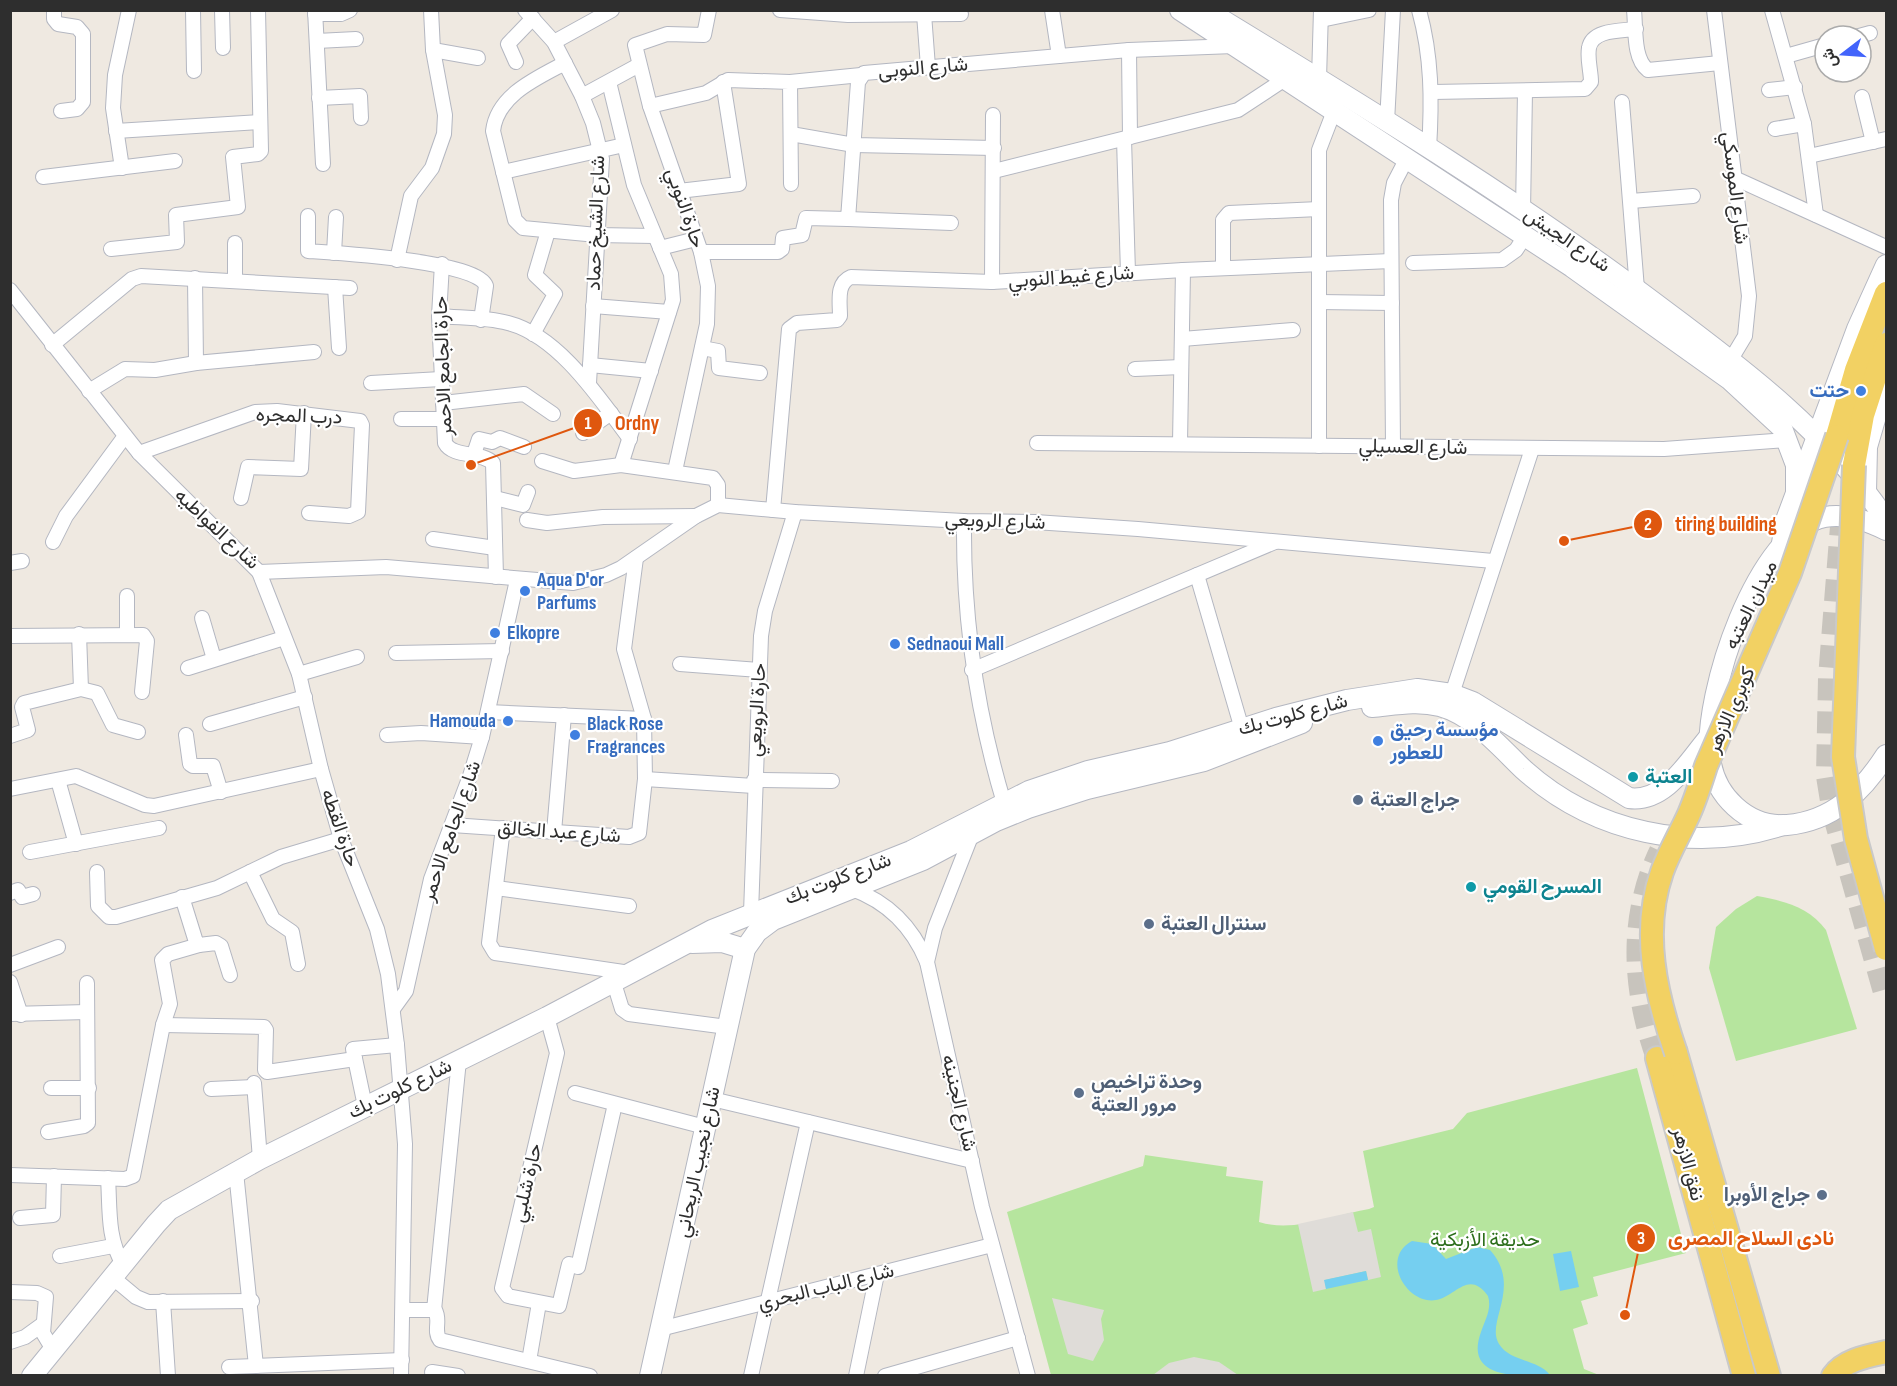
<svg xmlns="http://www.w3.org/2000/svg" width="1897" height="1386" font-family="'Sofia Sans Condensed',Vazirmatn,sans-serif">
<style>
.green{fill:#b6e59e}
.plaza{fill:#dfdcd8}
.water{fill:#75cff0}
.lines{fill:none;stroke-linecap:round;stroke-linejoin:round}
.primary-tunnel{stroke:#c8c4bd;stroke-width:22;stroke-dasharray:22 11;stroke-linecap:butt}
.street-casing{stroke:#b4b7c1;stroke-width:16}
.secondary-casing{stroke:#b4b7c1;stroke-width:22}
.primary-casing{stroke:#c9c9c9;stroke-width:26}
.street{stroke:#fff;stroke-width:14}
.secondary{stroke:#fff;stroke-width:20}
.primary{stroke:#f2d163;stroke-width:22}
.primary-bridge-casing{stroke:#c9c9c9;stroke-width:26;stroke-linecap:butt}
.primary-bridge{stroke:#f2d163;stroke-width:22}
.shop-dot{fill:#3f7fe0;stroke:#fff;stroke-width:2}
.culture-dot{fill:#0f9aa8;stroke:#fff;stroke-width:2}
.service-dot{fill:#5c6f8a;stroke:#fff;stroke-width:2}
.labels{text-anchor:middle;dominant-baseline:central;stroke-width:4.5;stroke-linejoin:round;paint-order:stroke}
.street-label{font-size:20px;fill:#2e2e2e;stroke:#fff}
.shop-label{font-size:20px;font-weight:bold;fill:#366cbe;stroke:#fff;text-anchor:start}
.culture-label{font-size:20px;font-weight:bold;fill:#0d838f;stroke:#fff;text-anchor:start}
.service-label{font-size:20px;font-weight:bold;fill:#4e5e75;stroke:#fff;text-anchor:start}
.park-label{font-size:20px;fill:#2c6e1b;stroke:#fff}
.leader{fill:none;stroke:#df570e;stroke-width:2}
.callout-dot{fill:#df570e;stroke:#fff;stroke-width:2}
.mark-label{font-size:18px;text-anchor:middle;font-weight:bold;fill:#fff}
.callout-label{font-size:21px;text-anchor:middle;font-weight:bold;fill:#df570e;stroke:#fff;stroke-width:4.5;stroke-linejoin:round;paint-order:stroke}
</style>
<rect width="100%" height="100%" fill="#efe9e1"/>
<!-- green -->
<g class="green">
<path d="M1757,896C1785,901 1809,907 1826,930L1857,1029L1736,1061L1709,968L1716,927L1736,909Z"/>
<path d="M1637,1068L1686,1253L1593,1277L1598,1296L1581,1301L1588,1324L1573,1329L1584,1369L1599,1375H1051L1007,1212L1143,1166L1145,1155L1227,1167L1226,1176L1263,1181L1259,1222C1294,1233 1334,1215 1369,1209L1374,1207L1363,1151L1453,1129L1467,1113Z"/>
</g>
<!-- plaza -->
<g class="plaza">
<polygon points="1353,1212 1358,1232 1371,1229 1381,1277 1368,1280 1366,1271 1325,1280 1326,1289 1313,1292 1298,1224"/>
<polygon points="1052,1298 1104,1310 1101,1319 1104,1340 1093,1361 1068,1354"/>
<polygon points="1194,1357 1219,1362 1238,1375 1153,1375 1169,1363"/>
</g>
<!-- water -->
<g class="water">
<path d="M1412,1241L1432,1244L1446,1259L1477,1247L1490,1250C1523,1287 1485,1322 1499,1344C1510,1362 1538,1359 1550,1375C1522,1376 1463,1381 1481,1332C1485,1320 1492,1309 1488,1296C1469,1269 1456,1296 1436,1300C1415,1304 1393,1279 1398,1258C1400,1250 1405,1245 1412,1241Z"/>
<polygon points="1571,1251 1579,1287 1560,1291 1553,1254"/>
<polygon points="1366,1271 1368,1280 1326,1289 1324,1280"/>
</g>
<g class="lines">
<!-- primary-tunnel -->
<g class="primary-tunnel">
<polyline points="1842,514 1829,678 1827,776 1833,813 1886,999"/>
<path d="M1657,1058C1633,991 1628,918 1660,851"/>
</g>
<defs>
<g id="street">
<polyline points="54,10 54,19 58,24 77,27 83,34 83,102 77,109 61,111"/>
<polyline points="193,10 194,71"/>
<polyline points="222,10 223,48"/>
<polyline points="315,10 323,164"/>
<polyline points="525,10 554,42 582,96 593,123 602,159 589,383"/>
<polyline points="780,10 848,15 961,14"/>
<polyline points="1052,10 1059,56"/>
<path d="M1419,10C1432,57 1432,101 1429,149"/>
<path d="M1634,10C1636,29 1633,59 1648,70L1720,63"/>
<polyline points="1714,10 1749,296 1745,336 1730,361"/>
<polyline points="1772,10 1804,124 1816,215"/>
<polyline points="315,14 341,14 350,10"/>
<polyline points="924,14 928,67"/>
<polyline points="1321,20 1369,10"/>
<polyline points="1859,36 1870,33"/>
<polyline points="317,41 356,39"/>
<polyline points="554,42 612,10"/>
<polyline points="433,50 478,58"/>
<polyline points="1129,50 1130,137"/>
<polyline points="1786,56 1825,45"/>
<polyline points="516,62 508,44 533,18"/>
<path d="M565,63C537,78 497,95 493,131L515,220L523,228L597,235L654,236"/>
<polyline points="1319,79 1321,10"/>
<polyline points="609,82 634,185 671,274 673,300 621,465"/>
<polyline points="790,82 861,75"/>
<polyline points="1769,90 1795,87"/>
<path d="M1433,92L1585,89L1591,82C1591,71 1587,59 1589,48C1592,29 1622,31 1636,29"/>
<polyline points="582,96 639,65"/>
<polyline points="1862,97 1873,142"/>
<polyline points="319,98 360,96 361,118"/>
<polyline points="1622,102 1637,289"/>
<polyline points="650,106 706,93 728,80 790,82 791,184"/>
<polyline points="1387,122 1393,10"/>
<polyline points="1775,129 1804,124"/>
<polyline points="116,131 259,122"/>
<polyline points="791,134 854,145 994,148"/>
<polyline points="1124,139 1128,273"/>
<polyline points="1809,156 1886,139"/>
<polyline points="122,168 113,108 115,75 129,10"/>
<polyline points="994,171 1238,110 1285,79"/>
<polyline points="503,172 624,145"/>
<polyline points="43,177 175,161"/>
<polyline points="1732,177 1886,247"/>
<polyline points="679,191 739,184 723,82"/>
<polyline points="1631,201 1693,196"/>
<polyline points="1523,211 1525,91"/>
<path d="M308,216V251C337,253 478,261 486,286L481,320"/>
<polyline points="848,219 951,223"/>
<polyline points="235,243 235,281"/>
<polyline points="660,248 696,239"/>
<polyline points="111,249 177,242 176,215 238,207 233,157 258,154 261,151 258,10"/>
<polyline points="701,252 778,252 782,249 783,238 802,235 806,218 848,219 858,82 864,73 1129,50 1234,46"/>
<polyline points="334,253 336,217"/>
<polyline points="397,260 411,196 432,168 444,134 445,115 433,50 431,10"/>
<polyline points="1413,263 1502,260 1516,250 1525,236"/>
<path d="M442,264L439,316L445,443C453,458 481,451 493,463L496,577"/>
<polyline points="1223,268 1223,220 1229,213 1319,209"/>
<polyline points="195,278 196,363"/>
<polyline points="992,282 993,115"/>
<polyline points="335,287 339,348"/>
<polyline points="10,290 139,453 259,572 386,567 573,583 606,575 621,568 696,516 718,505 795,512 964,521 1035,522 1138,529 1493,561"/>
<polyline points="1319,302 1392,303"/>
<polyline points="593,306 669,312"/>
<path d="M439,316C461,318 486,317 508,323C559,336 600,399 630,439"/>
<polyline points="533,334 555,294 535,275 548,231"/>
<polyline points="1182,339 1293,330"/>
<polyline points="52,345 132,279 141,276 350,288"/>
<polyline points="702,348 718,351 719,368 760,373"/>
<polyline points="590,365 651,371"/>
<polyline points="1135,369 1181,367"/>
<polyline points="371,383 441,379"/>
<polyline points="89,391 125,369 155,370 196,363 314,352"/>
<polyline points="443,403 524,394 553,414"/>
<polyline points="401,419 443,419"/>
<polyline points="583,433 611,413"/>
<polyline points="1037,443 1664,449 1788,440"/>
<polyline points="1180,443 1183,270"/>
<polyline points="1319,446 1319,150 1334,111"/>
<polyline points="1393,447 1391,200 1394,183 1407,158"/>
<polyline points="139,453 255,412 277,411 360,421 362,425 358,512 349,516 309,513"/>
<polyline points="474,454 479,439 492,442 500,438 524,447"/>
<polyline points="542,461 574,471 621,465 713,478 718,485 718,505"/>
<polyline points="675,471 707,324 708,286 701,252 650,106 635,45 667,34 704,35 709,10"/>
<polyline points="241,498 248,467 301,469 304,413"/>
<polyline points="495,498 523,505 528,492"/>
<path d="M773,510L789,329L797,323L837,320L840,316C840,302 836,283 851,277L992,282L1183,270L1391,261"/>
<polyline points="527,520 547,523 603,517 696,516"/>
<path d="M964,521C963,618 976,710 1004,803"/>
<polyline points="433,539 495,548"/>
<polyline points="53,542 66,516 125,436"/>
<polyline points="10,563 22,561"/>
<polyline points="259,572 299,674 321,769 341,839 377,929 388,974 397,1045 405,1144 401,1376"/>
<polyline points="1197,575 1244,736"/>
<polyline points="202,618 214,659"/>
<polyline points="79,634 81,689"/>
<polyline points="127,634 127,596"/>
<polyline points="10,636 143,635 147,641 142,692"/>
<polyline points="396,653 502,651"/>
<polyline points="680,664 759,670"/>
<polyline points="188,668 284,638"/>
<polyline points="972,670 1275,542"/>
<polyline points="299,674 357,657"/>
<polyline points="1452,694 1532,449"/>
<polyline points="488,712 644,719"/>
<polyline points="210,724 305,697"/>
<polyline points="186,735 190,764 193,766 213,766 221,792"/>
<polyline points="387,735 421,733 482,737"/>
<polyline points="10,736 28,730 22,707 24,703 81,689 97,693 113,725 138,732"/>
<polyline points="645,779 754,786"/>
<polyline points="58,780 76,844"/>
<polyline points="754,780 832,781"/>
<polyline points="10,789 76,776 145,805 154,806 321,769"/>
<polyline points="452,825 629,837 639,833 645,779 644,719 624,649 636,558"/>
<polyline points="503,828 489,943 495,953 630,973"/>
<polyline points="554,832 564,715"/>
<polyline points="972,834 935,928 927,962 982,1207 1028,1376"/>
<polyline points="30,852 159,828"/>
<polyline points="97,872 98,906 109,917 116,917 217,888 281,857 341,839"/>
<polyline points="250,872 273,919 292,932 298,964"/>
<polyline points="496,888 629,906"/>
<path d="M852,889C888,902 912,926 927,962"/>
<polyline points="10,893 18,890 22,897 33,894"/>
<polyline points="182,897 196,942 199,945 216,943 221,946 230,975"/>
<polyline points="751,913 761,636 765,611 795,512"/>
<polyline points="10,965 58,947"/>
<polyline points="10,982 21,1015"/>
<polyline points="614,983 622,1009 629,1014 727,1027"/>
<polyline points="393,1009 406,991 431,879 470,776 482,737 517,580"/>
<polyline points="10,1014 87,1012"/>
<polyline points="547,1017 557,1053 502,1288 508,1296 559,1306 569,1264 578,1267 615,1104"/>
<polyline points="163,1025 264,1027 266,1030 265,1070 267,1072 355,1059"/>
<polyline points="254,1083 260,1159"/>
<polyline points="51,1088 89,1088"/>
<polyline points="211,1089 254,1087"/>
<polyline points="575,1093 705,1127"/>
<polyline points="712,1099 972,1161"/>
<polyline points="365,1106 353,1049 397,1045"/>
<polyline points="48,1132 84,1126 88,1123 87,983"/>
<polyline points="236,1172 256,1366"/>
<polyline points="10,1175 125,1179 133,1176 163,1025 170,1004 162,960 168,954 199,945"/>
<path d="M108,1178C110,1207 107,1239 123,1264"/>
<polyline points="20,1218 53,1215 54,1176"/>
<polyline points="60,1256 113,1246"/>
<polyline points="112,1277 136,1297 148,1302 252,1301"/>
<polyline points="10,1292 37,1293 46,1297 43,1333 52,1348"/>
<polyline points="163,1301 168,1376"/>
<path d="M404,1310H435C441,1320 433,1331 440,1340L590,1376"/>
<polyline points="434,1310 459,1060"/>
<polyline points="660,1329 992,1245"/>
<polyline points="10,1342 25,1337 43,1324"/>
<polyline points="529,1361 539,1303"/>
<polyline points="229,1367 402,1360"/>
<polyline points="432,1372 458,1376"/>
<polyline points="751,1376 808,1122"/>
<polyline points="856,1376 877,1274"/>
<polyline points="885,1376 1018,1338"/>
</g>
<g id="secondary">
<polyline points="1180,10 1572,267 1729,379 1782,428 1796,465 1796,492"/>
<path d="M1206,10C1362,105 1519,200 1664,310C1746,371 1829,434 1886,520"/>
<polyline points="1866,492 1867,447 1886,382"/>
<path d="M1886,530C1868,521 1847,513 1825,517C1757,529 1703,696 1710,757C1714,795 1747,828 1787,825C1833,821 1862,792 1886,755"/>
<polyline points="1782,543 1786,520 1857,329 1886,265"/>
<path d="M1372,707C1394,705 1417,700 1440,706C1473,715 1499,746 1523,769C1594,833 1693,854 1783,825"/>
<polyline points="692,943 722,942 745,949"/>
<path d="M32,1376L156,1224L169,1210L260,1159L547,1017L712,930L911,851L1029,791L1088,771L1170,752L1276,718L1347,700L1417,689L1452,694L1473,702L1629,798C1666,803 1689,760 1710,736"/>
<polyline points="650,1376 745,949 757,932 773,920 923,860 996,821 1028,808 1087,789 1204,761 1302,723"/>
</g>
<g id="primary">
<polyline points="1837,436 1856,370 1886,293"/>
<polyline points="1854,465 1863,415 1886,344"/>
<polyline points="1676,1053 1769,1376"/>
<polyline points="1657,1058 1744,1376"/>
<path d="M1833,1376C1844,1360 1868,1356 1886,1352"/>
</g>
</defs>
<!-- street casing -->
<use href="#street" class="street-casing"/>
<!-- secondary casing -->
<use href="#secondary" class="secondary-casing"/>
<!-- primary casing -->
<use href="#primary" class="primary-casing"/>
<!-- street -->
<use href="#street" class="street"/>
<!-- secondary -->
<use href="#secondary" class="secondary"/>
<!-- primary -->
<use href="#primary" class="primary"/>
<defs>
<g id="primary-bridge">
<polyline points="1854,465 1843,757 1856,839 1886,949"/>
<path d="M1676,1053C1656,995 1641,932 1662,872C1669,852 1680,834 1689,814C1696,798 1701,782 1706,766L1790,573L1837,436"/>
</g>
</defs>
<!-- primary-bridge casing -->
<use href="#primary-bridge" class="primary-bridge-casing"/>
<!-- primary-bridge -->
<use href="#primary-bridge" class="primary-bridge"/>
</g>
<!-- markers -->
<g class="shop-dot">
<circle cx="1861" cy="391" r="6"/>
<circle cx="525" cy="591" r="6"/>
<circle cx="495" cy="633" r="6"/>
<circle cx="895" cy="644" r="6"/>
<circle cx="508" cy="721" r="6"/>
<circle cx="575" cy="735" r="6"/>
<circle cx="1378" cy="741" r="6"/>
</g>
<g class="culture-dot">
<circle cx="1633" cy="777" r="6"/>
<circle cx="1471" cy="887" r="6"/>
</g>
<g class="service-dot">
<circle cx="1358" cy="800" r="6"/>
<circle cx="1149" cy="924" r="6"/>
<circle cx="1079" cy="1093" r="6"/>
<circle cx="1822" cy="1195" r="6"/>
</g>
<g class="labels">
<!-- street labels -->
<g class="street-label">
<text transform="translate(923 68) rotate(-5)">شارع النوبى</text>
<text transform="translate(1735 188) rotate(83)">شارع الموسكي</text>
<text transform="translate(685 208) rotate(71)">حارة النوبي</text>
<text transform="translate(596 223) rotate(-88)">شارع الشيخ حماد</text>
<text transform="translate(1567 240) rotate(34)">شارع الجيش</text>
<text transform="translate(1071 277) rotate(-4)">شارع غيط النوبي</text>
<text transform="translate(443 366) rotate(-92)">حارة الجامع الاحمر</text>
<text transform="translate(299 416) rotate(2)">درب المجره</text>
<text transform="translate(1413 447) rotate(1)">شارع العسيلي</text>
<text transform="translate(995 521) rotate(2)">شارع الرويعي</text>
<text transform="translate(217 529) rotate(43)">شارع الفواطيه</text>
<text transform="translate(1751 605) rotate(-64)">ميدان العتبه</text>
<text transform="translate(757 710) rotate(-87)">حارة الرويعي</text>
<text transform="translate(1731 710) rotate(-66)">كوبري الازهر</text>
<text transform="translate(1293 715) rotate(-15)">شارع كلوت بك</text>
<text transform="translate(340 828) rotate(71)">حارة القطه</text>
<text transform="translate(451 831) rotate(-71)">شارع الجامع الاحمر</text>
<text transform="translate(559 832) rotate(4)">شارع عبد الخالق</text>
<text transform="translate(838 879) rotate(-21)">شارع كلوت بك</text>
<text transform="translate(400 1089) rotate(-26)">شارع كلوت بك</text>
<text transform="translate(959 1103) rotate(77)">شارع الجنينه</text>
<text transform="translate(698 1162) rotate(-78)">شارع نجيب الريحاني</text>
<text transform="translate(1688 1164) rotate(75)">نفق الازهر</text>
<text transform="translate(527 1183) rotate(-77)">حارة شلبي</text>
<text transform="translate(826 1287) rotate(-14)">شارع الباب البحري</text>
</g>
<!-- shop labels -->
<g class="shop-label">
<text x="1849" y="391" text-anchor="end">حتت</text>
<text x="537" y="580">Aqua D'or<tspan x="537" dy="23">Parfums</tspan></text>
<text x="507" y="633">Elkopre</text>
<text x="907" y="644">Sednaoui Mall</text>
<text x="496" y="721" text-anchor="end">Hamouda</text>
<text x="587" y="724">Black Rose<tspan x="587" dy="23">Fragrances</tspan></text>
<text x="1390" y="730">مؤسسة رحيق<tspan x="1390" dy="23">للعطور</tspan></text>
</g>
<!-- culture labels -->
<g class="culture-label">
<text x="1645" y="777">العتبة</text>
<text x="1483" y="887">المسرح القومي</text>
</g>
<!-- service labels -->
<g class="service-label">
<text x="1370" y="800">جراج العتبة</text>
<text x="1161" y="924">سنترال العتبة</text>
<text x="1091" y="1082">وحدة تراخيص<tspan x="1091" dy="23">مرور العتبة</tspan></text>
<text x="1810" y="1195" text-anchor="end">جراج الأوبرا</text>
</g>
<!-- park labels -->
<g class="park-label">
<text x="1485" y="1240">حديقة الأزبكية</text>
</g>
</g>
<!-- callouts -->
<path class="leader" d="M471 465L588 423M1564 541L1648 524M1625 1315L1641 1238"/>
<g class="callout-dot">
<circle cx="471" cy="465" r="6"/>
<circle cx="1564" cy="541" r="6"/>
<circle cx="1625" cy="1315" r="6"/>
<circle cx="588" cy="423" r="15"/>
<circle cx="1648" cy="524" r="15"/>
<circle cx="1641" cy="1238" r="15"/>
</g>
<g class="mark-label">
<text x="588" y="429">1</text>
<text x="1648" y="530">2</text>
<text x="1641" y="1244">3</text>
</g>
<g class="callout-label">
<text x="637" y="430">Ordny</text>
<text x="1726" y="531">tiring building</text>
<text x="1751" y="1245">نادى السلاح المصرى</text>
</g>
<!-- border -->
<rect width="1897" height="1386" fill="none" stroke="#2e2e2e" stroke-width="24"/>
<!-- north arrow -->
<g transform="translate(1843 54) rotate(253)"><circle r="28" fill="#ffffff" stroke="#ababab" stroke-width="1.5"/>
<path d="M0-4.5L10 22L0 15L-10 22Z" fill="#4264fb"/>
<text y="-9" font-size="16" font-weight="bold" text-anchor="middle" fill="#2e2e2e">ش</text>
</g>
</svg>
